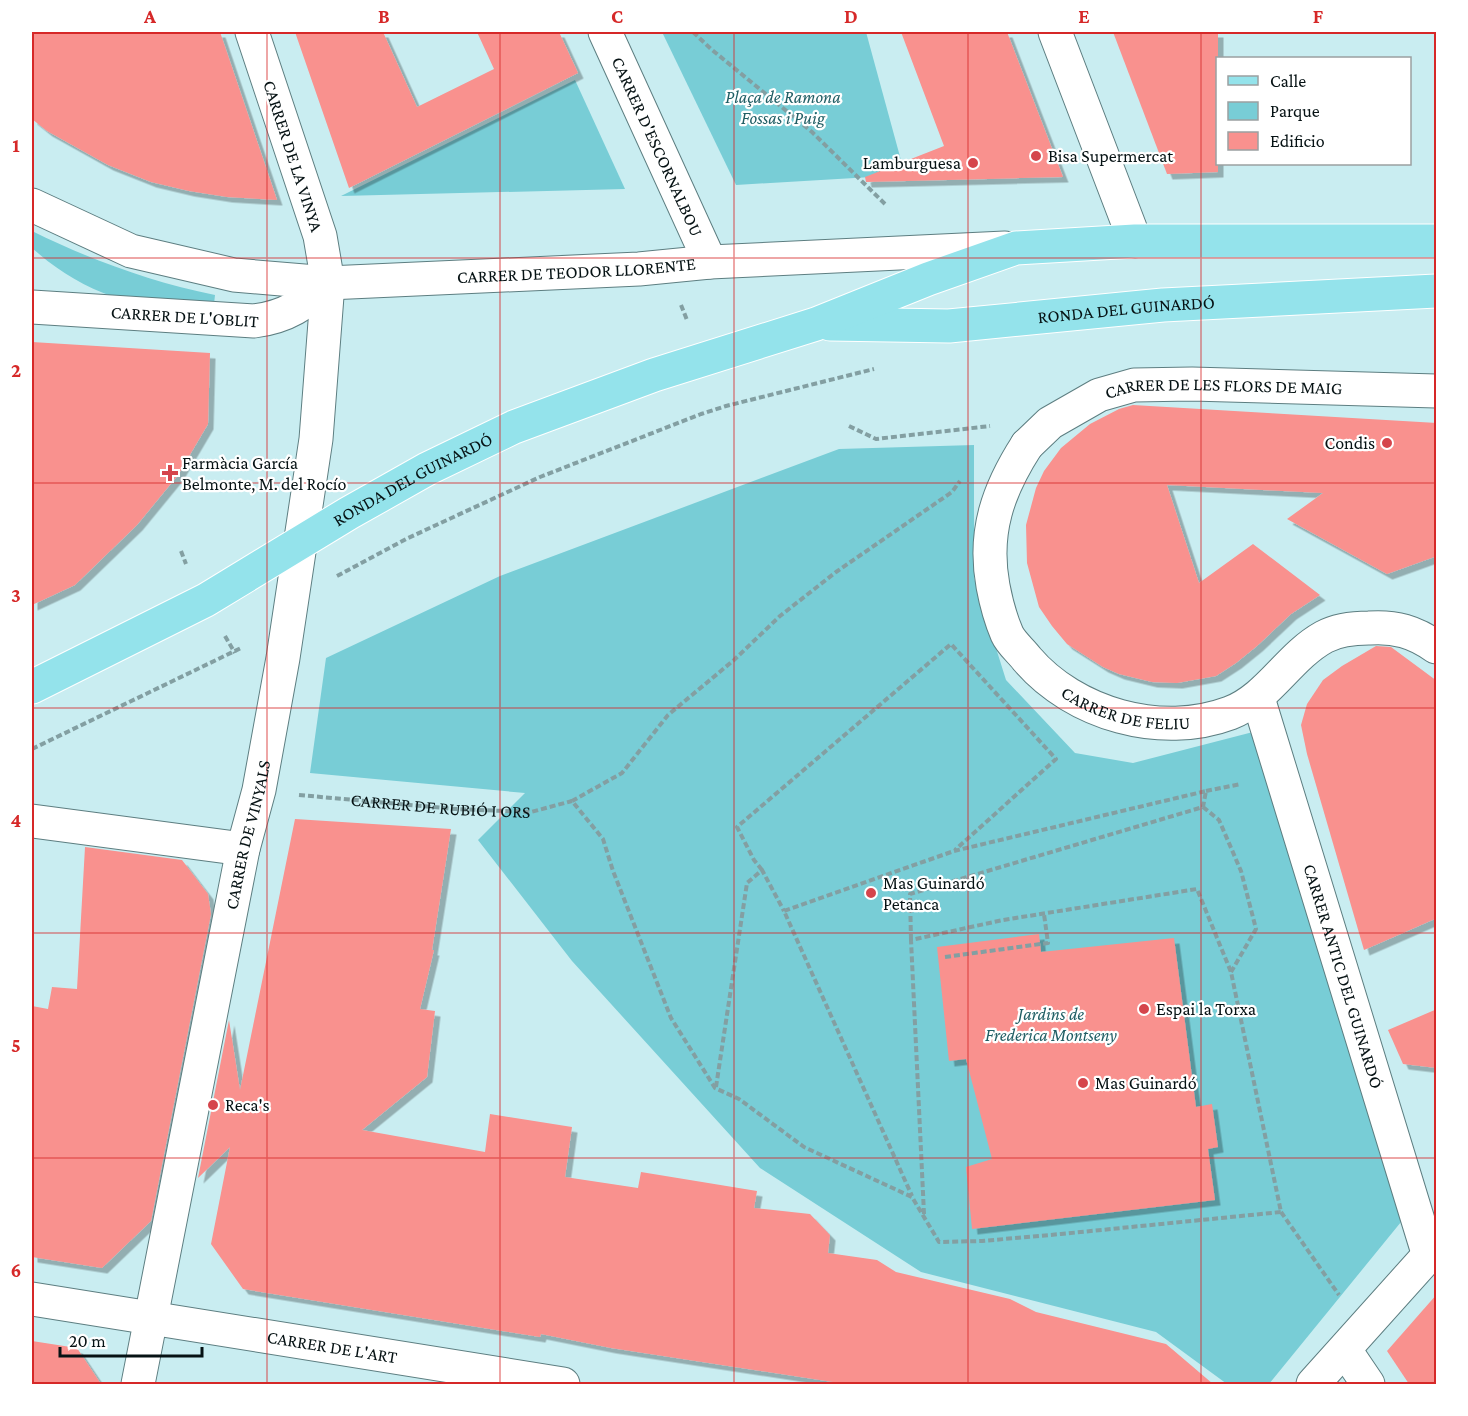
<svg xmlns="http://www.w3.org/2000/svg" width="1468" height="1416" font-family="'Crimson Pro',serif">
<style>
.green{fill:#78cdd6}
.building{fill:#f9918e;filter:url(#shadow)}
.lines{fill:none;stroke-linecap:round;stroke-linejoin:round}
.pedestrian-casing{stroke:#5d7e81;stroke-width:35}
.minor-casing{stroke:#5d7e81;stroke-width:35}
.primary-casing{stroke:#fff;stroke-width:35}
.path{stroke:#839fa2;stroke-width:4;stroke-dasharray:6 3;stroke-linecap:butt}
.pedestrian{stroke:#fff;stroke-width:33}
.minor{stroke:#fff;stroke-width:33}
.primary{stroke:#94e3eb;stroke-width:33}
.grid{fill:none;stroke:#d62828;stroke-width:1.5;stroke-opacity:0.55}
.poi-dot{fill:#d5454c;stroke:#fff;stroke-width:2}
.labels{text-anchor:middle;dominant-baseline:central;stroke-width:4.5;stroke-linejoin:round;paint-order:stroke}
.park-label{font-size:18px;font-style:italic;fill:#205e64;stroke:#fff}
.street-label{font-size:18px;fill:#061214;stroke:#fff}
.poi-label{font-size:18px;fill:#061214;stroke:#fff;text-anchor:start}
.neatline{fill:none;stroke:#d62828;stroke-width:2}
.grid-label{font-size:20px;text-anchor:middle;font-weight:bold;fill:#d62828}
</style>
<defs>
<filter id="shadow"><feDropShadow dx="5.5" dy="5.5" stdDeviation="0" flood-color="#0004"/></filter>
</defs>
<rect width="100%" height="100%" fill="#c9edf1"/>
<!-- green -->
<g class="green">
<polygon points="662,32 866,32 905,175 736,185"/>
<polygon points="575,80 625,189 341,196"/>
<path d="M32,231C91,260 151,282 215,295L214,304L114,297C82,286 57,270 32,248Z"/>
<polygon points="974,445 974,578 1006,680 1075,753 1133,763 1253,732 1401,1222 1269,1384 1227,1384 1156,1332 921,1272 760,1168 572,961 478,840 525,793 310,773 326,658 500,576 839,449"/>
</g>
<!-- building -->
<g class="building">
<polygon points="32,32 220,32 277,200 227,197 189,191 151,182 108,165 47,131 32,119"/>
<polygon points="295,32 383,32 417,107 494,69 477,32 559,32 578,73 349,188"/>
<polygon points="901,32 1007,32 1063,177 866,182 865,177 944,146"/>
<polygon points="1113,32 1218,32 1218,172 1167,174"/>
<polygon points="32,342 210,353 208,424 178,475 137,525 75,585 32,605"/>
<polygon points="1133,405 1437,423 1437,556 1387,574 1287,519 1323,493 1167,485 1199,583 1253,544 1320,595 1291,614 1257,646 1236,663 1216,676 1177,683 1152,682 1119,674 1103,667 1067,644 1052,626 1039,607 1027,563 1026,525 1036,488 1044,471 1061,448 1090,424 1119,409"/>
<polygon points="1376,646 1391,647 1437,681 1437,918 1364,950 1307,754 1301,725 1307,704 1323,680 1342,666"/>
<polygon points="295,819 451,829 432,950 434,950 420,1009 435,1011 427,1077 362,1130 485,1152 490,1114 572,1127 565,1177 638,1188 641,1172 757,1191 754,1208 810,1214 830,1235 828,1253 877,1260 896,1272 1010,1299 1036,1312 1166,1344 1213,1384 846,1384 611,1348 541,1334 540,1337 243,1289 211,1244 230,1147 198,1178 229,1020 240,1090"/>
<polygon points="85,847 182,860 208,894 211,914 151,1221 102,1268 32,1257 32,1006 48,1009 52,987 77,989"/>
<polygon points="1039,934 1041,952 1174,938 1196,1107 1212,1104 1218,1147 1208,1149 1215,1200 972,1229 966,1167 992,1159 966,1059 949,1061 937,947"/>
<polygon points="1437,1009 1437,1068 1403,1064 1388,1030"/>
<polygon points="1437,1294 1437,1384 1409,1384 1387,1351"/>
<polygon points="32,1341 77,1348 101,1384 32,1384"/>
</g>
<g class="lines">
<defs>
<g id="pedestrian">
<path id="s2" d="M1027,445L1050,423L1099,395L1134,385L1192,384L1436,391"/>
<polyline points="32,821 243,849"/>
</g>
<g id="minor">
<path id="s3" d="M605,32L710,262"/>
<polyline points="1055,32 1135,241"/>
<path id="s4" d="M32,205L131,251L234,275L328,283L639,269L710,262L1005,248"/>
<path id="s5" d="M32,307L254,321C287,317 304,304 328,283"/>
<path id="s6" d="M1027,445C998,490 983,532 993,586C996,602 1001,620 1007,634C1011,643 1021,651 1027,659C1074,714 1161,739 1230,713C1269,698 1288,657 1324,637C1337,630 1355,628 1369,628C1395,626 1415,632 1436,647"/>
<path id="s7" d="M1258,698L1429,1256"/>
<path id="s8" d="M32,1299L563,1384"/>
<polyline points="1345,1350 1368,1384"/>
<path id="s9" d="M138,1384L243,849L259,790L283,658L316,439L328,283L320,236L252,32"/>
<polyline points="1313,1384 1436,1247"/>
</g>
<g id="primary">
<path id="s10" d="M830,324L949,326L1163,305L1436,291"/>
<path id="s11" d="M32,687L206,600L349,513L427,469L514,427L654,375L816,324L928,279L1016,248L1135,241H1436"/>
</g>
</defs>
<!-- pedestrian casing -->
<use href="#pedestrian" class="pedestrian-casing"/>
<!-- minor casing -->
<use href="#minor" class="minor-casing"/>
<!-- primary casing -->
<use href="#primary" class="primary-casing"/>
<!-- path -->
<g class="path">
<polyline points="693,32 711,49 812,132 887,206"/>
<polyline points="681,305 687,320"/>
<polyline points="849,426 876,439 990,426"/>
<polyline points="181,551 186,564"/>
<polyline points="337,576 406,539 540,477 701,414 726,406 874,369"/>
<polyline points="225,636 235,653"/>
<polyline points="32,749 241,648"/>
<polyline points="1206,791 1241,784"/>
<path id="s1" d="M299,795L455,809L531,812L572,801"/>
<polyline points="1203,807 1219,820 1241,871 1256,929 1231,972"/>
<polyline points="762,870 754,860 737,827 951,644 1056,759 955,850"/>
<polyline points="911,940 910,894 1203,807 1206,791 954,851 784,911 912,1196"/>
<polyline points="945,957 1048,943 1044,914"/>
<polyline points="716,1087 747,883 762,870 784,911"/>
<polyline points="1281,1212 1339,1295"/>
<polyline points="924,1214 911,940 1003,920 1197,889 1231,972 1281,1212 1061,1234 982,1241 939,1242 912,1197 804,1147 739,1099 715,1088 671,1018 613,871 603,839 572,801 622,773 668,715 734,660 780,616 836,572 952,492 960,481"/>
</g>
<!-- pedestrian -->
<use href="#pedestrian" class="pedestrian"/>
<!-- minor -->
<use href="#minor" class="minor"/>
<!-- primary -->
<use href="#primary" class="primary"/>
</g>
<!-- grid -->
<path class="grid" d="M267,32V1384M500,32V1384M734,32V1384M968,32V1384M1201,32V1384M32,258H1436M32,483H1436M32,708H1436M32,933H1436M32,1158H1436"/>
<!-- markers -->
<g class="poi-dot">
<circle cx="1036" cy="156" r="6"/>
<circle cx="973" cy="163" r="6"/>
<circle cx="1387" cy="443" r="6"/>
<path d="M167 464h6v6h6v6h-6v6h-6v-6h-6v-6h6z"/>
<circle cx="871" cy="893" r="6"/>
<circle cx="1144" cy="1009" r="6"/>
<circle cx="1083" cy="1083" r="6"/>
<circle cx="213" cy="1105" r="6"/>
</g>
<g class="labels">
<!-- park labels -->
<g class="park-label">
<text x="783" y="97">Plaça de Ramona<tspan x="783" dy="21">Fossas i Puig</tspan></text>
<text x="1051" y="1014">Jardins de<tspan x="1051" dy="21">Frederica Montseny</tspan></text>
</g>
<!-- street labels -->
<g class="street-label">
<text stroke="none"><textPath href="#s3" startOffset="126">CARRER D'ESCORNALBOU</textPath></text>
<text transform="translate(293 156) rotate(72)">CARRER DE LA VINYA</text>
<text stroke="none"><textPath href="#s4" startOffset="558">CARRER DE TEODOR LLORENTE</textPath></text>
<text stroke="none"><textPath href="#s10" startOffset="297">RONDA DEL GUINARDÓ</textPath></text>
<text stroke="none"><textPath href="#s5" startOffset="153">CARRER DE L'OBLIT</textPath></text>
<text stroke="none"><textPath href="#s2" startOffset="214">CARRER DE LES FLORS DE MAIG</textPath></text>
<text stroke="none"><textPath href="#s11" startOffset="434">RONDA DEL GUINARDÓ</textPath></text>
<text stroke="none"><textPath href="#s6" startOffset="346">CARRER DE FELIU</textPath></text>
<text stroke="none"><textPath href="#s1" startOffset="142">CARRER DE RUBIÓ I ORS</textPath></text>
<text stroke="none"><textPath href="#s9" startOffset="560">CARRER DE VINYALS</textPath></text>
<text stroke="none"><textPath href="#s7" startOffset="291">CARRER ANTIC DEL GUINARDÓ</textPath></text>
<text stroke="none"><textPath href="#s8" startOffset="304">CARRER DE L'ART</textPath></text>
</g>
<!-- poi labels -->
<g class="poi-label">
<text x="1048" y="156">Bisa Supermercat</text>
<text x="961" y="163" text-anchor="end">Lamburguesa</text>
<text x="1375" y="443" text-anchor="end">Condis</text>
<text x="182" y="463">Farmàcia García<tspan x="182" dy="21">Belmonte, M. del Rocío</tspan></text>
<text x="883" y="883">Mas Guinardó<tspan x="883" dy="21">Petanca</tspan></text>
<text x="1156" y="1009">Espai la Torxa</text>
<text x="1095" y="1083">Mas Guinardó</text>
<text x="225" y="1105">Reca's</text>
</g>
</g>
<!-- border -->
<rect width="1468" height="1416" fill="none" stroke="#ffffff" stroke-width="66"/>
<!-- legend -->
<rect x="1216" y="57" width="195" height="108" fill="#ffffff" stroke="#9ba0a1" stroke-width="1.5"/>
<rect x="1228" y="76" width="30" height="9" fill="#94e3eb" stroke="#9ba0a1" stroke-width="1.5"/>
<text x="1270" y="87" font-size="18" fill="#061214">Calle</text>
<rect x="1228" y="102" width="30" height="18" fill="#78cdd6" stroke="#9ba0a1" stroke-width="1.5"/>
<text x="1270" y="117" font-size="18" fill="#061214">Parque</text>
<rect x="1228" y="132" width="30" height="18" fill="#f9918e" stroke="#9ba0a1" stroke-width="1.5"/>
<text x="1270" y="147" font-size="18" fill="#061214">Edificio</text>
<!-- scale -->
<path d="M60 1347v9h142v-9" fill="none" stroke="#061214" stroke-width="3"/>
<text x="69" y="1347" font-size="18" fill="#061214" stroke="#ffffff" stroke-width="4.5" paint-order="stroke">20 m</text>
<rect x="33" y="33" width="1402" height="1350" class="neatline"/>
<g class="grid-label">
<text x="150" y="23">A</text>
<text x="384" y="23">B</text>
<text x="617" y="23">C</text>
<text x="851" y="23">D</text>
<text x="1084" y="23">E</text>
<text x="1318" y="23">F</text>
<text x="16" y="152">1</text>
<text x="16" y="377">2</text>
<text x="16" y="602">3</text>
<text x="16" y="827">4</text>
<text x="16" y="1052">5</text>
<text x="16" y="1277">6</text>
</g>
</svg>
